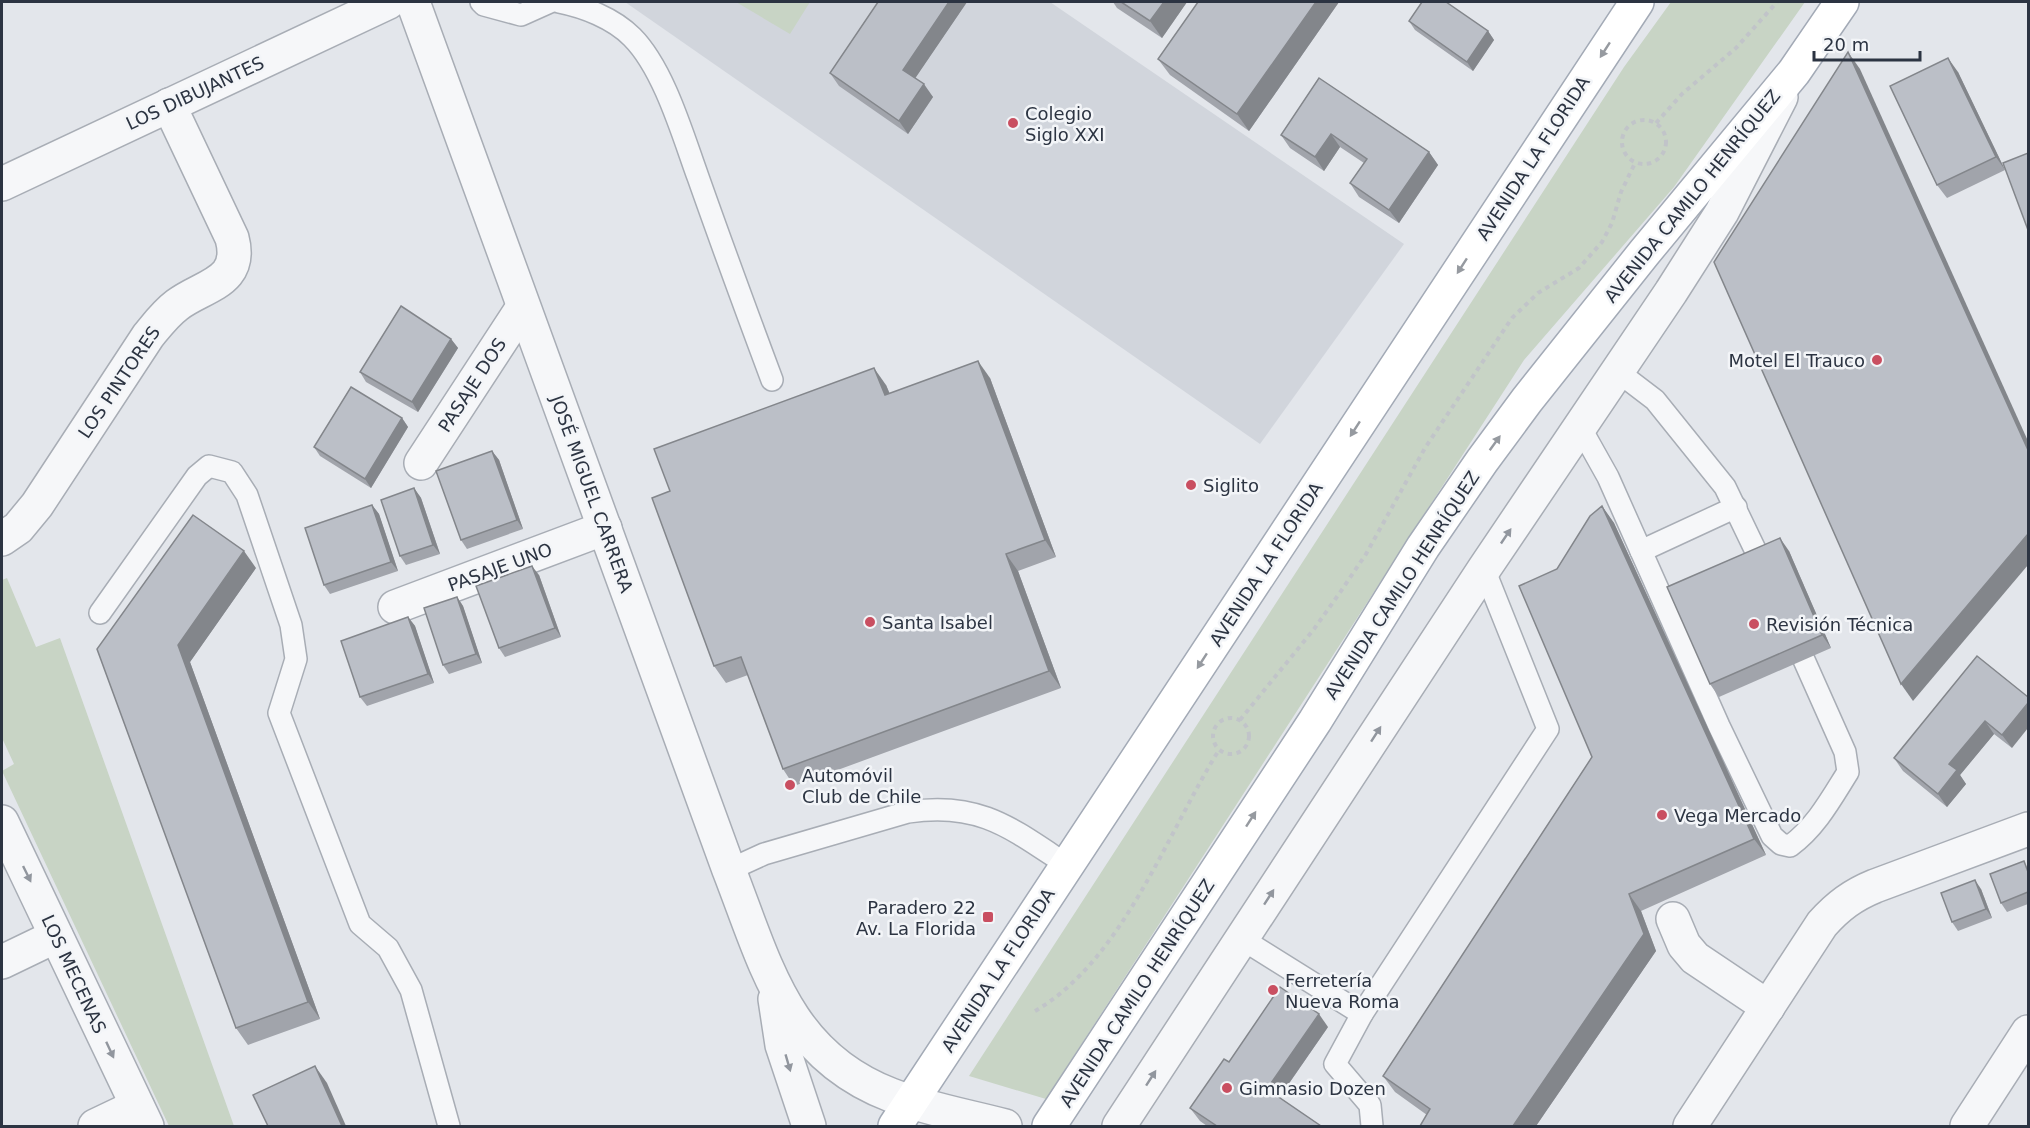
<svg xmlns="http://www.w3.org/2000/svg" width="2030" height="1128" font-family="'DejaVu Sans',sans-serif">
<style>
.built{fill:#d1d5dc}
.green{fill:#c8d4c5}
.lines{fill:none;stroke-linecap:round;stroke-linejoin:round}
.service-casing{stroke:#a8adb5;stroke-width:24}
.minor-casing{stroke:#a8adb5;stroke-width:36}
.tertiary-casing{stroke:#a8adb5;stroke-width:36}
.primary-casing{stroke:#a3aab6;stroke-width:36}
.path{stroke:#c1c4c9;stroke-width:4;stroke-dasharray:4.5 4.5;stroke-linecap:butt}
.service{stroke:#f6f7f9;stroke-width:21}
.minor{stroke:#f6f7f9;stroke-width:33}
.tertiary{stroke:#f6f7f9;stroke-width:33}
.primary{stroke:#fff;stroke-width:33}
.wall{fill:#a1a4ab}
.shaded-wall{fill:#83868b}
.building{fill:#bbbfc7;stroke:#83868b;stroke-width:1.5}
.oneway{fill:#969aa0}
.oneway2{fill:#91969e}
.poi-dot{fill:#c94f61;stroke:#f3f5f8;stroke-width:2}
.labels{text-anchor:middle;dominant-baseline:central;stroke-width:5;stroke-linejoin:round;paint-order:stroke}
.street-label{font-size:18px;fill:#2c3442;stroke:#f3f5f8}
.poi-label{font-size:18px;fill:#2c3442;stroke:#f3f5f8;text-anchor:start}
</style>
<rect width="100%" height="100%" fill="#e3e6eb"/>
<!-- built -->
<polygon class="built" points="625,2 1050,2 1404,244 1260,444"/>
<!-- green -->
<g class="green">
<polygon points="736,2 810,2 790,34"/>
<polygon points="1671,2 1805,2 1674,187 1524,360 1046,1099 969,1076 1624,67"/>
<polygon points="7,578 36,647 60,638 234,1126 169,1126 2,771 14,764 2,738 2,580"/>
</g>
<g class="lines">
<defs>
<g id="service">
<polyline points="481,2 484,5 521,15 550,2"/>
<path d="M559,2C584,7 613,18 632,37C664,69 683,136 698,177C722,245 747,313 772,380"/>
<polyline points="1617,371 1655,400 1725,487 1762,564"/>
<path d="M1580,427L1608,477L1719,726L1772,836L1781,844L1790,846C1816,827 1831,799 1848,772L1845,752L1804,660"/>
<polyline points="1641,551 1736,507"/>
<polyline points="100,613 197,476 209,466 232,472 247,495 291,625 296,659 279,713 360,924 388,948 411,990 449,1126"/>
<path d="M729,870L764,854L908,812C979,801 1011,828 1067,865"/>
<polyline points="1242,939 1362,1014 1548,729 1484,569"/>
<polyline points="1362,1014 1335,1064 1370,1105 1372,1126"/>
</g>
<g id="minor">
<polyline points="2,184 389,2"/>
<polyline points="421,463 523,307"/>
<path d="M2,539L18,528L37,505L148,336C157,325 165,314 177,305C203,285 244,283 232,238L169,105"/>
<polyline points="395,607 605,528"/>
<polyline points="2,822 147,1126"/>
<polyline points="1673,919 1684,945 1695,958 1768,1007"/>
<polyline points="2,962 56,936"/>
<polyline points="95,1126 137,1106"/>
<path d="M1690,1126L1822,924C1838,906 1853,895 1875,886L2028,829"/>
<polyline points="1967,1126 2028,1032"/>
</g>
<g id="tertiary">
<path d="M413,2L729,870C766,965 786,1055 891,1095C927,1109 967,1116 1005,1126"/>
<polyline points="775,999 782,1045 809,1126"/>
<polyline points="1119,1126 1484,569 1671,292 1722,212 1781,97"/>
</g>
<g id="primary">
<polyline points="895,1126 1637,2"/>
<polyline points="1049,1126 1315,721 1423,547 1482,461 1527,400 1644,253 1794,72 1842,2"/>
</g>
</defs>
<!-- service casing -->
<use href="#service" class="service-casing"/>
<!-- minor casing -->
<use href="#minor" class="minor-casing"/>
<!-- tertiary casing -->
<use href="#tertiary" class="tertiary-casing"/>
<!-- primary casing -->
<use href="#primary" class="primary-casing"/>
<!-- path -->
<g class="path">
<circle cx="1644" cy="142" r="22"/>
<polyline points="1656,123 1682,94 1736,48 1777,2"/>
<circle cx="1231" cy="736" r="18"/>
<polyline points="1240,720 1314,629 1339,594 1366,554 1425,448 1512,318 1538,293 1579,268 1602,242 1612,223 1621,192 1635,163"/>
<path d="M1035,1011C1123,960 1167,833 1219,750"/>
</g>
<!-- service -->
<use href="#service" class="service"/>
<!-- minor -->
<use href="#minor" class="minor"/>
<!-- tertiary -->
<use href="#tertiary" class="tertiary"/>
<!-- primary -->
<use href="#primary" class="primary"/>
</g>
<!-- wall -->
<g class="wall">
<polygon points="878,2 967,2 915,78 933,97 908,134 839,86 830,73"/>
<polygon points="1113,2 1187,2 1162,38 1117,8"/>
<polygon points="1198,2 1339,2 1249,131 1170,75 1158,59"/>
<polygon points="1409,21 1488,31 1494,40 1473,71 1415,30"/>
<polygon points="1958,72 2005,170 1947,198 1937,185"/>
<polygon points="1319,78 1429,152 1438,165 1399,223 1359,197 1350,183 1364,163 1340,147 1324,171 1290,148 1281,135"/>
<polygon points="451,339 458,348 418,412 366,382 360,372"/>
<polygon points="990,378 1056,557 1018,571 1061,688 794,786 783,769 748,675 726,683 714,666 670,491 886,385 890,394"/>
<polygon points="402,418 408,427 371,488 320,456 314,447"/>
<polygon points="492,451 499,460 523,529 467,549 461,540"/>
<polygon points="414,488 421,498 440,554 406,565 400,556"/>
<polygon points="372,505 379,514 398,571 330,594 324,585"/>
<polygon points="1602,506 1614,523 1766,855 1641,911 1656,951 1536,1126 1420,1126 1427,1115 1395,1092 1383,1076 1592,757 1557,569"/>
<polygon points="1789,551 1831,648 1719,697 1710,684"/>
<polygon points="256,568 190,662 320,1019 248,1045 236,1028 97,649"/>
<polygon points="539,575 561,637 505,657 499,648"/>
<polygon points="457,597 463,606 482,663 449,674 443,665"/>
<polygon points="408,617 415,626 434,683 367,706 360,697"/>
<polygon points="1977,656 2012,748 1994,734 1960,775 1966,784 1947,807 1903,771 1894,758"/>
<polygon points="2028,867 2028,904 2007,912 2001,903"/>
<polygon points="1981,889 1992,918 1958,931 1952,922"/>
<polygon points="1328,1027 1279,1098 1321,1126 1207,1126 1200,1121 1190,1108 1229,1062"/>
</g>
<!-- shaded-wall -->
<g class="shaded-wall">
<polygon points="949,2 967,2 912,83 903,70"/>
<polygon points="1164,2 1187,2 1162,38 1150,21"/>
<polygon points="1316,2 1339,2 1249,131 1237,114"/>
<polygon points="1488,31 1494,40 1473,71 1467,62"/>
<polygon points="1848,52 1860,69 2028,441 2028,450"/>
<polygon points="1948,58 1958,72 2005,170 1996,157"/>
<polygon points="924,84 933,97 908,134 899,121"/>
<polygon points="1331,134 1340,147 1324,171 1315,157"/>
<polygon points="1429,152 1438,165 1399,223 1389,210"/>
<polygon points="451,339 458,348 418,412 412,402"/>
<polygon points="978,361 990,378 1056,557 1045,540"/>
<polygon points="874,368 886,385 897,412 885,395"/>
<polygon points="402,418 408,427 371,488 365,479"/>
<polygon points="492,451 499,460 523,529 517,520"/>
<polygon points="414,488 421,498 440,554 433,545"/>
<polygon points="372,505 379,514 398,571 391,562"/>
<polygon points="1602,506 1614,523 1766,855 1754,839"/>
<polygon points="2028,534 2028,565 1913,701 1901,684"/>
<polygon points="1780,538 1789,551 1831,648 1822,635"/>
<polygon points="244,551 256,568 190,662 320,1019 308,1002 178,645"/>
<polygon points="1006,554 1018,571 1061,688 1049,671"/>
<polygon points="532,566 539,575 561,637 555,628"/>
<polygon points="457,597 463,606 482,663 476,654"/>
<polygon points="408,617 415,626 434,683 428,674"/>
<polygon points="2028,703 2028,728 2012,748 2002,735"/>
<polygon points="1985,721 1994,734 1960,775 1966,784 1947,807 1938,794 1949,764"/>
<polygon points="1975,880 1981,889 1992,918 1986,909"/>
<polygon points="1629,894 1641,911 1656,951 1536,1126 1513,1126"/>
<polygon points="1319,1014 1328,1027 1276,1102 1267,1089"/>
<polygon points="315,1066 327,1083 346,1126 342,1126"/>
</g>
<!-- building -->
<g class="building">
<polygon points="878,2 949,2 903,70 924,84 899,121 830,73"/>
<polygon points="1121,2 1164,2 1150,21"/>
<polygon points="1198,2 1316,2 1237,114 1158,59"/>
<polygon points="1422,2 1446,2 1488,31 1467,62 1409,21"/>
<polygon points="1848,52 2028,450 2028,534 1901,684 1714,262"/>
<polygon points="1948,58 1996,157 1937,185 1890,86"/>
<polygon points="1319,78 1429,152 1389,210 1350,183 1367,159 1331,134 1315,157 1281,135"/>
<polygon points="2028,153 2028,230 2003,163"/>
<polygon points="401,306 451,339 412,402 360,372"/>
<polygon points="978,361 1045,540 1006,554 1049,671 783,769 741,657 714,666 652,498 670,491 654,449 874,368 885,395"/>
<polygon points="351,387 402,418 365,479 314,447"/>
<polygon points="492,451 517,520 461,540 436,471"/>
<polygon points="414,488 433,545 400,556 381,500"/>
<polygon points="372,505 391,562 324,585 305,528"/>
<polygon points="1602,506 1754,839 1629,894 1644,934 1513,1126 1420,1126 1430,1109 1383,1076 1592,757 1519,586 1557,569 1590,516"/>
<polygon points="193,515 244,551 178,645 308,1002 236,1028 97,649"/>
<polygon points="1780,538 1822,635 1710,684 1667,587"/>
<polygon points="532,566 555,628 499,648 476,586"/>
<polygon points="457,597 476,654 443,665 424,608"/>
<polygon points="408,617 428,674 360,697 341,641"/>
<polygon points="1977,656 2028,697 2028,703 2002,735 1985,721 1949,764 1957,770 1938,794 1894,758"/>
<polygon points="2024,861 2028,872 2028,892 2001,903 1990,874"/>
<polygon points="1975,880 1986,909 1952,922 1941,893"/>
<polygon points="1280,987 1319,1014 1267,1089 1321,1126 1217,1126 1190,1108 1224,1059 1229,1062"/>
<polygon points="315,1066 342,1126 268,1126 253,1095"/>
</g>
<!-- one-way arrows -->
<defs><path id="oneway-solid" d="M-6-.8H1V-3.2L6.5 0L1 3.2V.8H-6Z" transform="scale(1.5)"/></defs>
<g class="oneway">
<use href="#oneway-solid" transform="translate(1605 50) rotate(123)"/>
<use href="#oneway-solid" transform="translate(1462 266) rotate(123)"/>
<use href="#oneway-solid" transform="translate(1355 429) rotate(123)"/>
<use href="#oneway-solid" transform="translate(1495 443) rotate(-54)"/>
<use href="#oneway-solid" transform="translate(1202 661) rotate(123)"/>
<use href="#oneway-solid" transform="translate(1251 819) rotate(-57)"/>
</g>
<g class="oneway2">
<use href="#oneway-solid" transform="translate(1506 536) rotate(-56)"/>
<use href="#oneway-solid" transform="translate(1376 734) rotate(-57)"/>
<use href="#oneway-solid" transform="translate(27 874) rotate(64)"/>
<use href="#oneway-solid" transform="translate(1269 897) rotate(-57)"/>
<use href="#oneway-solid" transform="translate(110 1050) rotate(65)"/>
<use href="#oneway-solid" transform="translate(788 1063) rotate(74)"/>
<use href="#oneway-solid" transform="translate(1151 1078) rotate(-57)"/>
</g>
<!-- markers -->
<g class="poi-dot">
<circle cx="1013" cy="123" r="6"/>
<circle cx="1877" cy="360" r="6"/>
<circle cx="1191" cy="485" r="6"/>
<circle cx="870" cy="622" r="6"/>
<circle cx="1754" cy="624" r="6"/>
<circle cx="790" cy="785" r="6"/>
<circle cx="1662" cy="815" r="6"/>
<rect x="982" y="911" width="12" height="12" rx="3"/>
<circle cx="1273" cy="990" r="6"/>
<circle cx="1227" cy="1088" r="6"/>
</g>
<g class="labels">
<!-- street labels -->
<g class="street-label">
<text transform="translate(195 93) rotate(-25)">LOS DIBUJANTES</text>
<text transform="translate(1533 158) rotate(-57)">AVENIDA LA FLORIDA</text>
<text transform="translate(1692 196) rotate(-51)">AVENIDA CAMILO HENRÍQUEZ</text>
<text transform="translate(119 382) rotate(-56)">LOS PINTORES</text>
<text transform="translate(472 385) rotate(-57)">PASAJE DOS</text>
<text transform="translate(592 494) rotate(70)">JOSÉ MIGUEL CARRERA</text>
<text transform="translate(1266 564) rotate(-57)">AVENIDA LA FLORIDA</text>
<text transform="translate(500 567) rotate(-20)">PASAJE UNO</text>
<text transform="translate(1402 585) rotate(-57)">AVENIDA CAMILO HENRÍQUEZ</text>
<text transform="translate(998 970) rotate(-57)">AVENIDA LA FLORIDA</text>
<text transform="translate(74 974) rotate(65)">LOS MECENAS</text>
<text transform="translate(1137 993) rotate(-57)">AVENIDA CAMILO HENRÍQUEZ</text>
</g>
<!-- poi labels -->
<g class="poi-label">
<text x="1025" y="113">Colegio<tspan x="1025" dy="21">Siglo XXI</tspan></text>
<text x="1865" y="360" text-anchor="end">Motel El Trauco</text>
<text x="1203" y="485">Siglito</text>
<text x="882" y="622">Santa Isabel</text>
<text x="1766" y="624">Revisión Técnica</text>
<text x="802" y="775">Automóvil<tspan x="802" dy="21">Club de Chile</tspan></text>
<text x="1674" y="815">Vega Mercado</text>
<text x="976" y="907" text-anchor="end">Paradero 22<tspan x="976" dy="21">Av. La Florida</tspan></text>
<text x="1285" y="980">Ferretería<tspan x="1285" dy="21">Nueva Roma</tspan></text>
<text x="1239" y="1088">Gimnasio Dozen</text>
</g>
</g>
<!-- border -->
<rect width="2030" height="1128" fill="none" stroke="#2c3442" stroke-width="6"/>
<!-- scale -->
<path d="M1814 51v9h106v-9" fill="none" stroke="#2c3442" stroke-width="3"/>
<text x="1823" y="51" font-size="18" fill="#2c3442" stroke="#f3f5f8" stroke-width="4.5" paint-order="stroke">20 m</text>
</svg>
